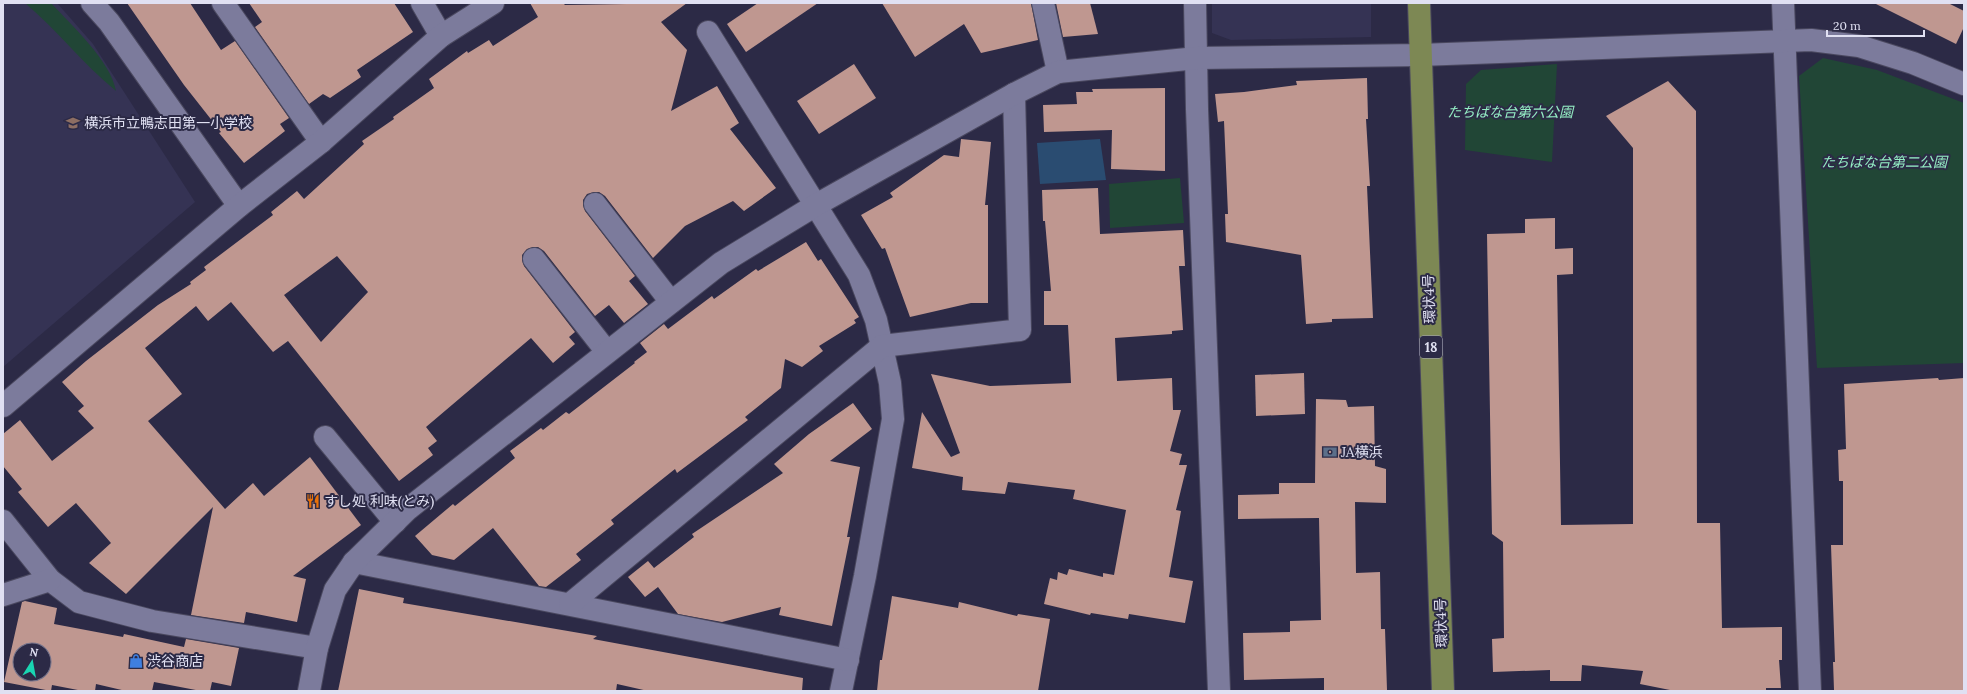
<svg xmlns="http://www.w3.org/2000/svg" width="1967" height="694" font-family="Lora,'Noto Sans JP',serif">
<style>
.built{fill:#353354}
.green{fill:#214636}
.water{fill:#2a4c71}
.building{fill:#bf9790;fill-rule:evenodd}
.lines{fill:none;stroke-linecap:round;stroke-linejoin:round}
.minor-casing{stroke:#4a485f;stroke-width:24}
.primary-casing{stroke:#4a485f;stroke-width:24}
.minor{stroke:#7c7b9c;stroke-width:22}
.primary{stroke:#7d8854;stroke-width:22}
.labels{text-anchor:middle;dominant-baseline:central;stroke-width:4;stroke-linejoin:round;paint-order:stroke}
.shield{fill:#2c2a46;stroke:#aaa9be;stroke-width:1}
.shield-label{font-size:13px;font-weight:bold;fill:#e0e0f2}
.park-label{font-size:14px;font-style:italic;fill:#94edc4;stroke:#2c2a46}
.poi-label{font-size:14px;fill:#e0e0f2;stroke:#2c2a46;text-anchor:start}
.street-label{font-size:14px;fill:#e0e0f2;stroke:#2c2a46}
</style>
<rect width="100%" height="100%" fill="#2c2a46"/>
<!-- built -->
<g class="built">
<polygon points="3,3 57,3 93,44 195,202 3,367"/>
<polygon points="1212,3 1371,3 1371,37 1231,40 1212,33"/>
</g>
<!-- green -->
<g class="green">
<path d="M25,3H51C71,25 111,61 116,91C83,64 57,30 25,3Z"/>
<polygon points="1823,58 1877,70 1964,103 1964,363 1817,368 1799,76"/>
<polygon points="1557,64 1552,162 1465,150 1466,84 1481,70"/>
<polygon points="1180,178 1184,223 1110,228 1109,184"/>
</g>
<!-- water -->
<polygon class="water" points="1100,139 1106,180 1040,184 1037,143"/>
<!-- building -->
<g class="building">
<polygon points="127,3 190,3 221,50 235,41 289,118 280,124 285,131 244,163 219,133 221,132 184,85"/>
<polygon points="249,3 394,3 413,32 357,70 361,77 330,98 323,94 309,104 255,27 262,22"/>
<path d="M530,3H563L565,5L687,3L661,22L687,50L671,111L717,86L739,123L730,129L776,188L744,211L733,201L685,226L653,258L605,196L599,192H594L587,194L583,200V205L585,211L635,276L629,281L648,304L624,323L609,305L595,316L544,251L538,247H533L527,249L522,255V260L524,266L575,332L569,337L575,344L553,363L531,338L426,427L437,441L428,448L433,455L399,481L288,341L273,352L231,302L208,321L196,306L145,348L182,394L148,421L225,509L253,483L264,496L310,457L361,525L293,576L306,579L297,622L246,612L244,623L191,615L213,507L126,594L89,563L111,543L76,503L48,527L18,492L22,489L3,466V434L20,420L52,461L94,428L78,411L84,406L62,382L86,361L158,305L191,284L190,282L206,270L204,267L273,215L271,212L297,191L304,199L364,144L362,141L394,119L393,117L434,88L429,79L467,51L468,53L489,40L493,46L538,17ZM337,256L368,292L321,342L284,295Z"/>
<polygon points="758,3 818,3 746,52 727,24"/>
<polygon points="882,3 1031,3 1038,40 981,53 964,24 915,57"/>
<polygon points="1056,3 1090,3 1098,34 1063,37"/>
<polygon points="1874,3 1948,3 1964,11 1964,27 1956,44"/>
<polygon points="854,64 876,98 819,134 797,101"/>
<polygon points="1367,78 1368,119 1366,119 1370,186 1367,186 1373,318 1332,319 1332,322 1306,324 1301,255 1226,242 1225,214 1228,214 1224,121 1218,122 1215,94 1244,92 1297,85 1296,81"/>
<polygon points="1668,81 1696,111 1697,523 1720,523 1722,628 1782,627 1782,660 1779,660 1781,688 1766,688 1766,691 1675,691 1640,684 1643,671 1582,665 1581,681 1550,681 1550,670 1493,672 1492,639 1504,638 1503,542 1492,534 1487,234 1525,233 1525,219 1555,218 1555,249 1573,248 1573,274 1557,275 1561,525 1633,524 1633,148 1606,116"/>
<polygon points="1165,88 1165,171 1111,169 1112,130 1044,132 1043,105 1077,104 1076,92 1093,92 1092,89"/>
<polygon points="961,139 991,142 985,205 988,205 988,303 971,303 910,317 885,248 882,249 861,215 893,197 890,193 944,155 959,157"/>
<polygon points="1098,188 1100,234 1183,230 1185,266 1179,266 1183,330 1172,331 1172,334 1115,338 1117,381 1172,378 1173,410 1181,410 1170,451 1182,454 1179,465 1187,465 1176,510 1181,511 1169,577 1193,581 1185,623 1129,614 1128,619 1091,613 1090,615 1044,604 1050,578 1057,580 1058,572 1067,575 1069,569 1103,577 1103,573 1114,575 1126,510 1073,499 1075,490 1008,482 1005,494 962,490 963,477 912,468 922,412 951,457 960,453 931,374 990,386 1071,383 1068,325 1044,325 1044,291 1051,291 1045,221 1043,221 1042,190"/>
<polygon points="806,242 818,261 821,259 859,317 854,320 856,323 819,346 823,351 802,367 785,359 781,388 745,417 748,420 677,473 675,469 611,520 614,524 576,554 581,560 546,587 539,586 493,528 454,560 432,555 415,536 453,504 455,506 515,458 510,451 541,428 543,430 566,412 569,414 635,363 634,362 647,352 640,343 664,324 668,329 712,296 714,299 756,269 758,271"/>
<polygon points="1304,373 1305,414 1256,416 1255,375"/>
<polygon points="1938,378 1939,380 1964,378 1964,691 1834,690 1833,662 1835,662 1831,545 1843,545 1843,481 1839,481 1838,450 1846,449 1844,384"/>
<polygon points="1316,399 1346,400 1348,407 1374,406 1375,466 1386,469 1386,503 1355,502 1356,573 1380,572 1381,629 1385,629 1387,690 1324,691 1324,678 1244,680 1243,633 1290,632 1290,621 1321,620 1319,518 1238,519 1238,495 1279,494 1279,483 1315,483"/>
<polygon points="853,403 872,429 830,461 860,467 847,537 850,537 832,626 779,615 781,607 722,622 678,614 658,587 645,597 628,577 648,561 654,568 694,537 692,534 783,473 774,464 809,434"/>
<polygon points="359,589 404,598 403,603 597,636 593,639 803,678 802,691 648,691 617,684 616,691 338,691"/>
<polygon points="892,596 958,608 959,602 1017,616 1018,614 1050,619 1038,691 877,691 880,660 882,660"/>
<path d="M25,601L57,608L54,624L123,637L124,634L184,647L186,639L239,648L231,686L212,682L210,691H201L154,682L152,691H126L96,684L95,691H83L52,685L51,691L4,682L22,602ZM20,650H44V674H20Z"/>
</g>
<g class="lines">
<defs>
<g id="minor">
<polyline points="92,3 109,22 239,206"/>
<polyline points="223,3 321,142"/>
<polyline points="422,3 441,36"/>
<polyline points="1043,3 1058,72"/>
<polyline points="1195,3 1197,109 1219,691"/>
<polyline points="1783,3 1810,691"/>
<polyline points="708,32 859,275 876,320 890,383 893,419 865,576 841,691"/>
<polyline points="595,204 671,302"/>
<polyline points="534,259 607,352"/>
<polyline points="3,406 239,206 321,142 441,36 493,3"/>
<polyline points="325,437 395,522"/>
<polyline points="3,521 50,580 79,602 152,621 317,648"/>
<polyline points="354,562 848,660"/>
<polyline points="3,595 50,580"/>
<polyline points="570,604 882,346 1020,330 1014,94"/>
<polyline points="309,691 317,648 335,590 354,562 408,509 721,263 816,205 1014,94 1058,72 1197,58 1420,55 1811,40 1859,46 1913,63 1964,84"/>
</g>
<polyline id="primary" points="1419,3 1443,691"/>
</defs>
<!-- minor casing -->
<use href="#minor" class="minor-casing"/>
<!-- primary casing -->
<use href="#primary" class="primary-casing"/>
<!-- minor -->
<use href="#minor" class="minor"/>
<!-- primary -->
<use href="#primary" class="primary"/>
</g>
<!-- icons -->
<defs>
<symbol id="school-bare" viewBox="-9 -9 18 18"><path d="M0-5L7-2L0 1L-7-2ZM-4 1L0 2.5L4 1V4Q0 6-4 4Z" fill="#8d6e63" stroke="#2c2a46" stroke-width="2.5" paint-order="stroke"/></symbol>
<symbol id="bank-bare" viewBox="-9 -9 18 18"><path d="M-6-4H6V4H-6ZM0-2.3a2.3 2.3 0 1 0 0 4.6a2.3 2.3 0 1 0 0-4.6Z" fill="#5c6f8a" stroke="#2c2a46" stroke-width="2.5" paint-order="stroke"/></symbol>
<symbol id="restaurant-bare" viewBox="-9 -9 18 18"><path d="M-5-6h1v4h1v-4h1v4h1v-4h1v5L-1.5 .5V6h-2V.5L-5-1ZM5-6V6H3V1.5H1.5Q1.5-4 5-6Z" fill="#e8710a" stroke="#2c2a46" stroke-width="2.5" paint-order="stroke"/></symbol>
<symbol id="shop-bare" viewBox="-9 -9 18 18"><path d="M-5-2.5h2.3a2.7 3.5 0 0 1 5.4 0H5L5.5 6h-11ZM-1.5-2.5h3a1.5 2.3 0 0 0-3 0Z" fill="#3f7fe0" stroke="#2c2a46" stroke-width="2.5" paint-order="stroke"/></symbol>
</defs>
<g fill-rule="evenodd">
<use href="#school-bare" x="63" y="113" width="20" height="20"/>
<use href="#bank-bare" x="1320" y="442" width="20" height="20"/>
<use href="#restaurant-bare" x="303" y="491" width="20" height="20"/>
<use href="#shop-bare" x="126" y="651" width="20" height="20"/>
</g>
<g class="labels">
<!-- shield labels -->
<rect class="shield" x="1420" y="336" width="22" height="22" rx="3"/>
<g class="shield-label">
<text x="1431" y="347">18</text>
</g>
<!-- park labels -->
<g class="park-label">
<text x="1510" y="112">たちばな台第六公園</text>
<text x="1884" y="162">たちばな台第二公園</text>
</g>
<!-- poi labels -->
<g class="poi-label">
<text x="84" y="123">横浜市立鴨志田第一小学校</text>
<text x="1341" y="452">JA横浜</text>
<text x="324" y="501">すし処 利味(とみ)</text>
<text x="147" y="661">渋谷商店</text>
</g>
<!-- street labels -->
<g class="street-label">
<text transform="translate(1429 299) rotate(-92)">環状4号</text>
<text transform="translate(1441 623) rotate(-92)">環状4号</text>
</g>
</g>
<!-- border -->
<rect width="1967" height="694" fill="none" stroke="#e0e0f2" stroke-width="8"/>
<!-- north arrow -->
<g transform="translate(32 662) rotate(11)"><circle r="19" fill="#2c2a46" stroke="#74738b"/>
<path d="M0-3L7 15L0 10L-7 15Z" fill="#1ad5b2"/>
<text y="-6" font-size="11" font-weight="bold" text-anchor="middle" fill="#e0e0f2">N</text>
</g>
<!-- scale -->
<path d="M1827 30v6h97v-6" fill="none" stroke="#e0e0f2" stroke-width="2"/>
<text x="1833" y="30" font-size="12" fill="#e0e0f2" stroke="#2c2a46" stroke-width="3" paint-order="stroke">20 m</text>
</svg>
